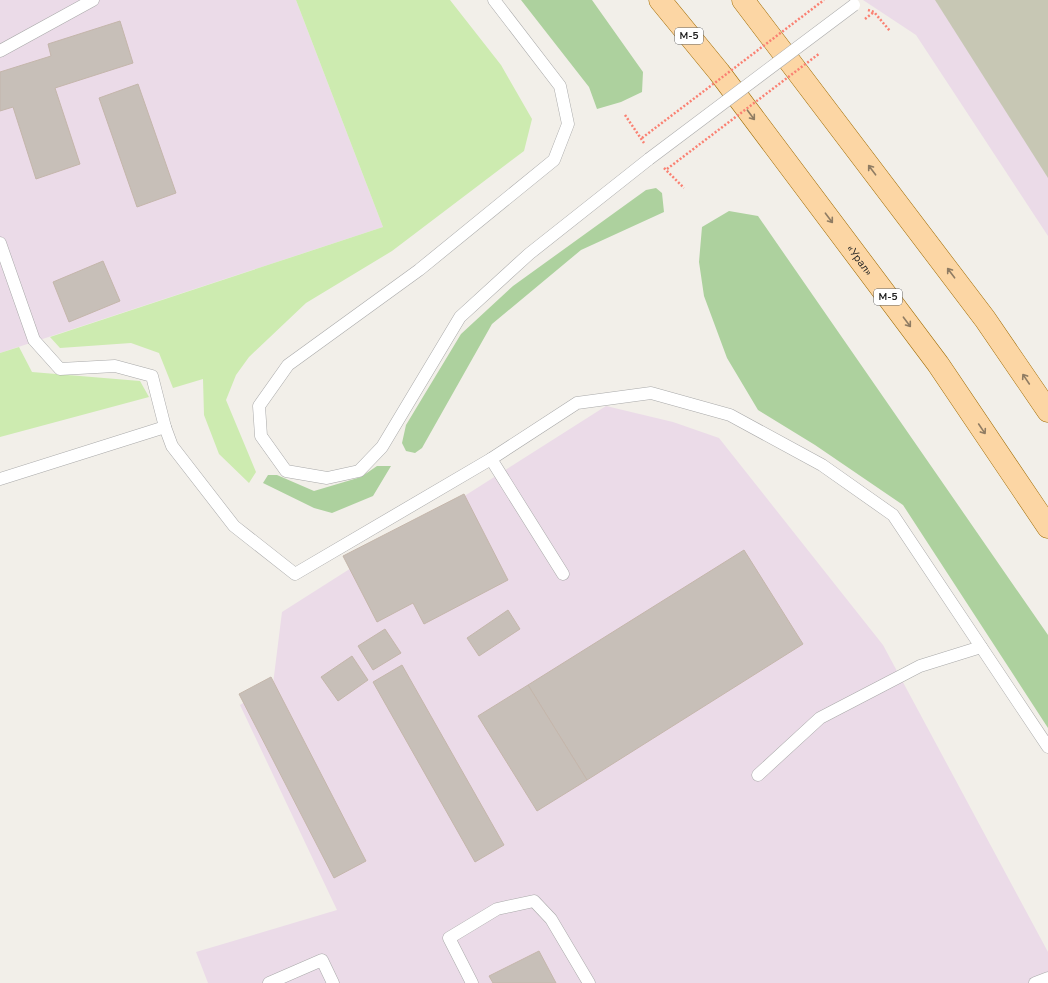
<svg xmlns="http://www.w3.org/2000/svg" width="1048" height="983" font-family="'Nunito Sans',sans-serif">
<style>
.industrial{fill:#ebdbe8}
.construction{fill:#c7c7b4}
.grass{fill:#cdebb0}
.forest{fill:#add19e}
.building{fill:#c7bfb8;stroke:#c4b6ab}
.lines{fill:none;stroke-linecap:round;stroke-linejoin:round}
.lane-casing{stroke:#a9a9a9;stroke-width:13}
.primary-casing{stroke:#a06b00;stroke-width:23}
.path{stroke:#fa8072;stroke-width:2.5;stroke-dasharray:2 2;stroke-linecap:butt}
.lane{stroke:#fff;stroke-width:12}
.primary{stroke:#fcd6a4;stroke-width:22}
.lane-bridge-casing{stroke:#a9a9a9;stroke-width:13;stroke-linecap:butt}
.path-bridge{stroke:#fa8072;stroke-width:2.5;stroke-dasharray:2 2;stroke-linecap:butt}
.lane-bridge{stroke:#fff;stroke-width:12}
.oneway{stroke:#8f7c63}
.labels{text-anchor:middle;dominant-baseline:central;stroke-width:3.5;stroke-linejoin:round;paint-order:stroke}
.shield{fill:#fff;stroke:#646464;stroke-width:1}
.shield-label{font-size:10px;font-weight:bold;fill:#222}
.street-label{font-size:11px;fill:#222;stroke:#fff}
</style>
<rect width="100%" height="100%" fill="#f2efe9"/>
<!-- industrial -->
<g class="industrial">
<polygon points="0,0 296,0 383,227 0,353"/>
<polygon points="863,0 1048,0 1048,236 916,35"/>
<polygon points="606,406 673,422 719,438 883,645 1048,952 1048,983 208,983 196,952 337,910 240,705 273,684 282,612"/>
</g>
<!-- construction -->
<polygon class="construction" points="935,0 1048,0 1048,178"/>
<!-- grass -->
<g class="grass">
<polygon points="296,0 450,0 501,65 532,119 524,151 392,251 306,303 249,357 236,375 226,400 256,472 249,483 219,454 204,415 203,379 173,388 159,353 131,343 60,348 50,337 383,227"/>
<polygon points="19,347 32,372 140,381 149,397 0,437 0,353"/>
</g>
<!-- forest -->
<g class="forest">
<polygon points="521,0 592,0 643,72 642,92 621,102 597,109 589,87"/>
<polygon points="656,188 662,193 664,212 581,250 492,324 422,448 415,453 406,451 402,443 406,425 461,334 513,286 646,190"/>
<polygon points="729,211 758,216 1048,635 1048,728 903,505 815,445 758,410 727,358 704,296 699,262 702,227"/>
<polygon points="377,466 391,466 373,496 332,513 314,508 263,483 268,475 277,475 314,491 361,477"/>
</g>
<!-- building -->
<g class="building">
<polygon points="120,21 133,63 55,88 80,164 36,179 13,107 0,111 0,72 51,56 48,44"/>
<polygon points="138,84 176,193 137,207 99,98"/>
<polygon points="103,261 120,301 69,322 53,282"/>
<polygon points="464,494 508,580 424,624 413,603 377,622 343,556"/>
<polygon points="744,550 803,644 587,780 528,685"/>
<polygon points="508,610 520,629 479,656 467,638"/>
<polygon points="385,629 401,653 373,670 358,646"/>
<polygon points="352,656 368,680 338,701 321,677"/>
<polygon points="402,665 504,845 475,862 373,682"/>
<polygon points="271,677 366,861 334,878 239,694"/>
<polygon points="528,685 587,780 537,811 478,716"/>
<polygon points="539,951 556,983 493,983 489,976"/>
</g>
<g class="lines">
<defs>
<g id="lane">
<polyline points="494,0 560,86 568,124 554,160 419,270 288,365 259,406 261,436 286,471 327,478 359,471 382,447 460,317 529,254 649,159"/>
<polyline points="0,51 93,0"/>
<polyline points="0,243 34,340 60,369 115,366 152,376 165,427 172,446 234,526 295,574 491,459 577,403 651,393 730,415 822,465 893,515 1048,747"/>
<polyline points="491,459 563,574"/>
<polyline points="0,479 165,427"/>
<polyline points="758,775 820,718 920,666 981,647"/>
<polyline points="269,983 322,960 333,983"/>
<polyline points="472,983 449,938 497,909 534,901 551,919 589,983"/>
<polyline points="1035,983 1048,978"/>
</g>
<g id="primary">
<path id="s1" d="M660,0L719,72L938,364L1048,527"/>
<polyline points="743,0 985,319 1048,411"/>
</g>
</defs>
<!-- lane casing -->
<use href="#lane" class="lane-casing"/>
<!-- primary casing -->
<use href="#primary" class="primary-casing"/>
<!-- path -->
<g class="path">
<polyline points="868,10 874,12 890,31"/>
<polyline points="625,115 644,143"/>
<polyline points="664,168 684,188"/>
</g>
<!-- lane -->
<use href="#lane" class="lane"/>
<!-- primary -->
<use href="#primary" class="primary"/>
<defs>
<polyline id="lane-bridge" points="649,159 854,5"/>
</defs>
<!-- lane-bridge casing -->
<use href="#lane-bridge" class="lane-bridge-casing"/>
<!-- path-bridge -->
<g class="path-bridge">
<polyline points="865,19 874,12"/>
<polyline points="642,138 824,0"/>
<polyline points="667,169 820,53"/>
</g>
<!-- lane-bridge -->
<use href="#lane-bridge" class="lane-bridge"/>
</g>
<!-- one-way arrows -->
<defs><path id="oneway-shaft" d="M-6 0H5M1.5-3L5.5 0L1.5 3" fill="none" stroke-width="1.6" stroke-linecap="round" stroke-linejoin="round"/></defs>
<g class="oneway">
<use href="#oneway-shaft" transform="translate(751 115) rotate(53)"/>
<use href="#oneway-shaft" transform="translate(872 170) rotate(-127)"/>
<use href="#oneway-shaft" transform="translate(829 218) rotate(53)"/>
<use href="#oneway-shaft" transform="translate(951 273) rotate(-127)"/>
<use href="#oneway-shaft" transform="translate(907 322) rotate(53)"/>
<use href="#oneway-shaft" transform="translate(1026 379) rotate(-124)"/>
<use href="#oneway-shaft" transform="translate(982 429) rotate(56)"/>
</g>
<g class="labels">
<!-- shield labels -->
<g class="shield">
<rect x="675" y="28" width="28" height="16" rx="3"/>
<rect x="874" y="289" width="28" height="16" rx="3"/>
</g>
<g class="shield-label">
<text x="689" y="36">М-5</text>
<text x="888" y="297">М-5</text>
</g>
<!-- street labels -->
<g class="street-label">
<text stroke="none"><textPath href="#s1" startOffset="328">«Урал»</textPath></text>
</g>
</g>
</svg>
